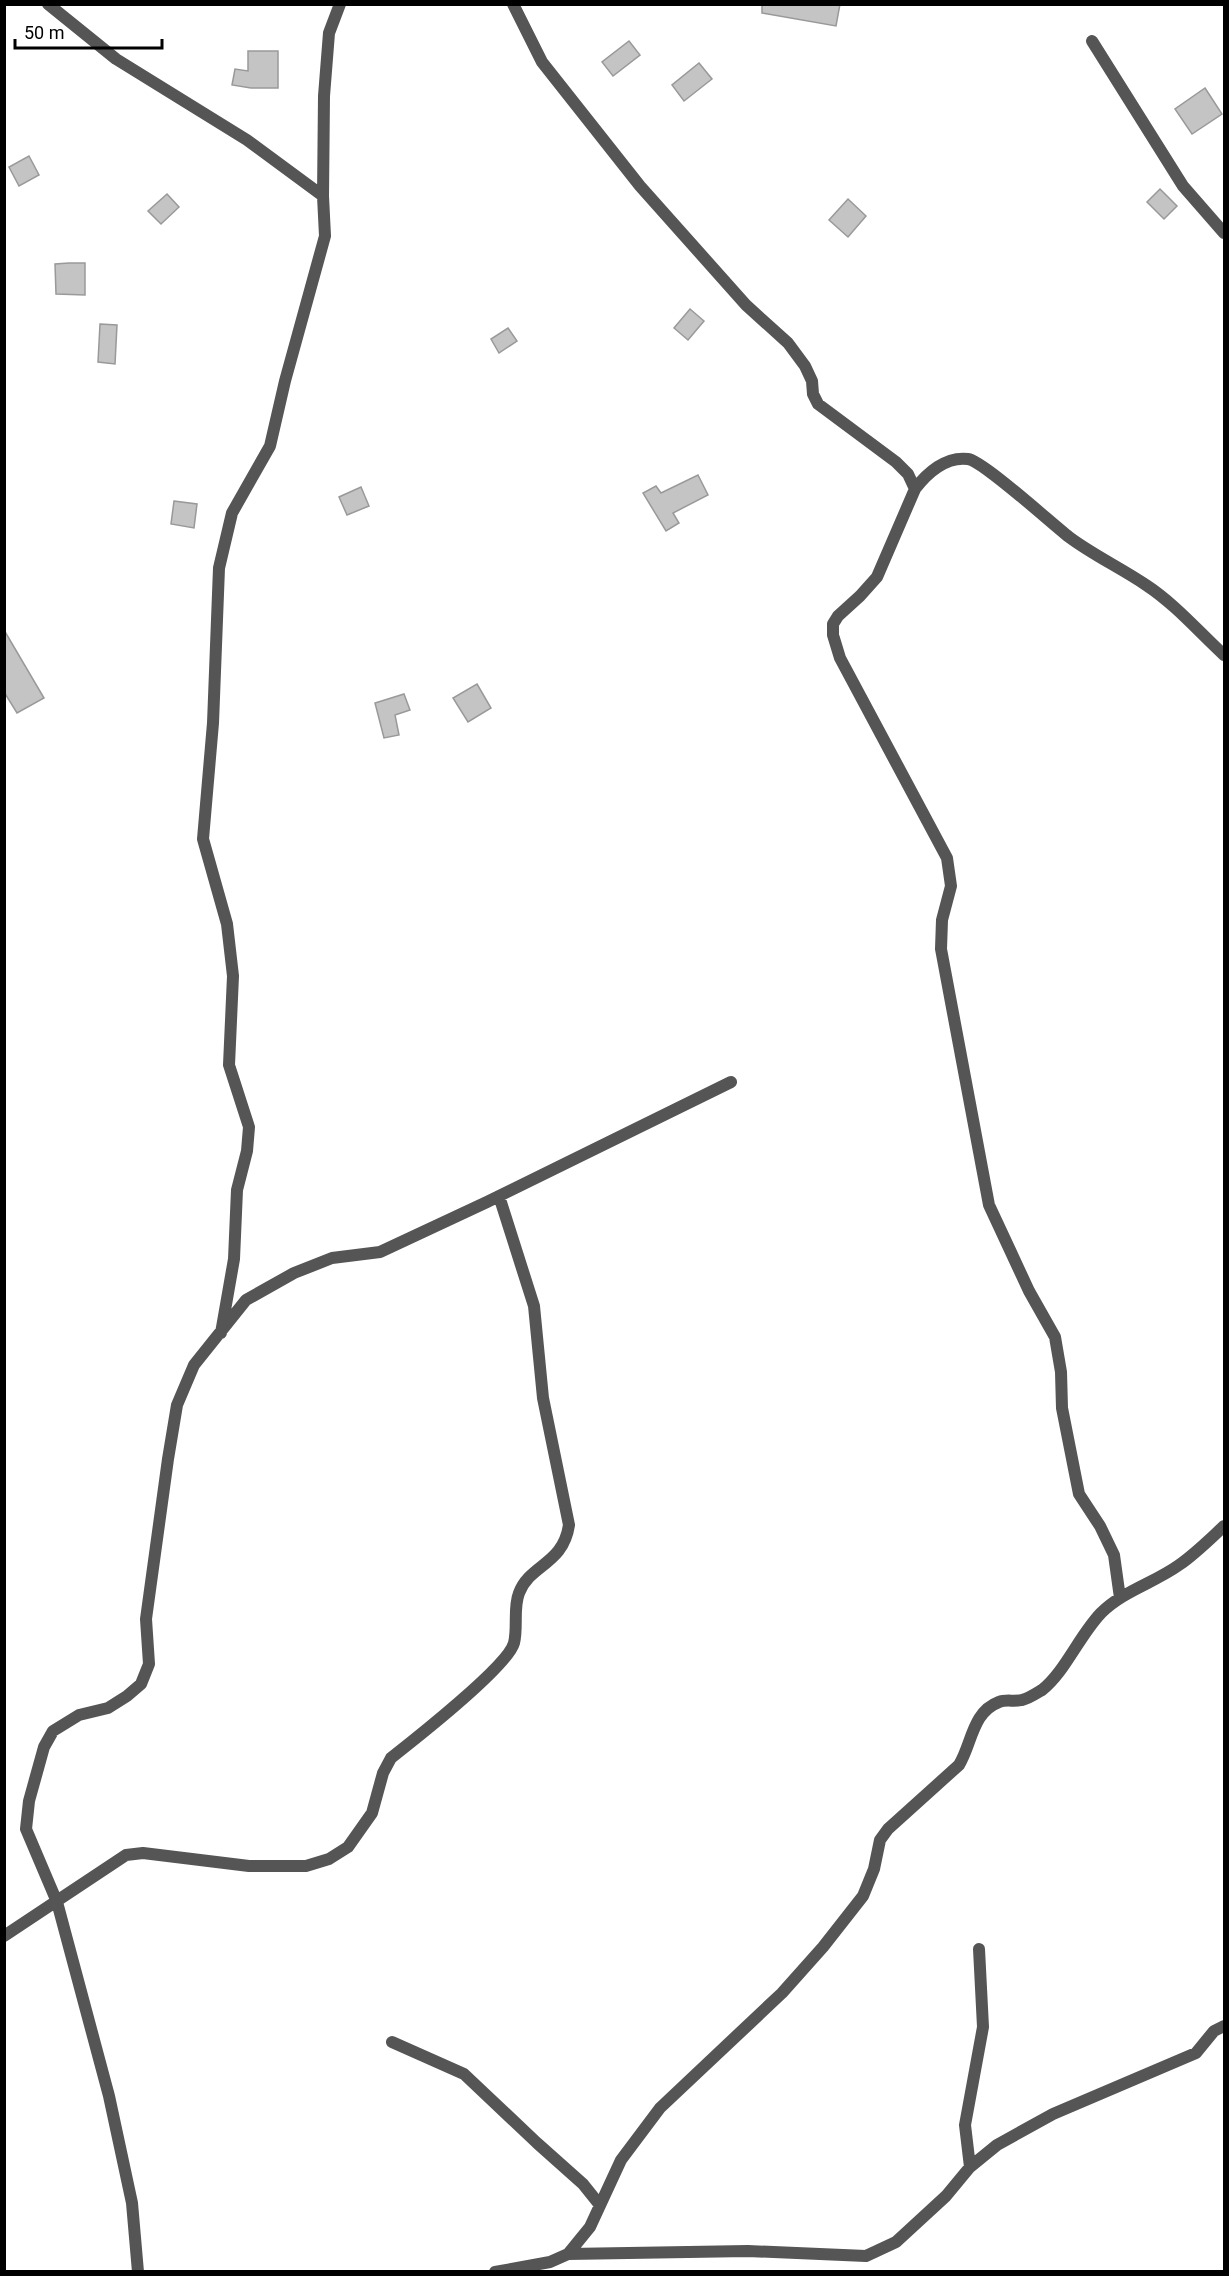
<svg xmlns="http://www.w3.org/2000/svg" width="1229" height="2276" font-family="Roboto,sans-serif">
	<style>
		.building { fill: #c4c4c4; stroke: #999; stroke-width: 1.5 }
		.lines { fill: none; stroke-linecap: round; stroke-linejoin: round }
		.minor { stroke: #555; stroke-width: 12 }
	</style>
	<rect width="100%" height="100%" fill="#fff"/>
	<path class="building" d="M762,4H840L836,26L762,13Z
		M629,41L640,55L613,76L602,62Z
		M248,51H278V88H251L232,85L235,69L248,71Z
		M699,63L712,79L684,101L672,85Z
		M1205,88L1222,114L1192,134L1175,109Z
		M29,156L39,175L19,186L9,167Z
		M1160,189L1177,206L1164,219L1147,202Z
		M167,194L179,207L161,224L148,211Z
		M848,199L866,216L848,237L829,220Z
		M69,263H85V295L56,294L55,264Z
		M690,309L704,321L688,340L674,328Z
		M100,324L117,325L115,364L98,362Z
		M508,328L517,341L499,353L491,339Z
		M698,475L708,495L673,513L679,523L666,531L643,493L656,486L661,493Z
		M361,487L369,506L347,515L339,497Z
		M174,501L197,504L194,528L171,524Z
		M4,630L44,698L17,713L4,692Z
		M477,684L491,708L468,722L453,698Z
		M404,694L410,710L395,715L399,735L384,738L375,703Z"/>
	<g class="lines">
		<path class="minor" d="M48,4L116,59L247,140L323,196
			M513,4L542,62L640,186L746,305L788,343L805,366L812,381L813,394L818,404L896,462L908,474L915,489L877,577L860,596L838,616L833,624V635L840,658L947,858L951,886L942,920L941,949L989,1205L1029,1291L1055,1337L1061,1372L1062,1408L1079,1494L1100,1526L1114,1555L1120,1598
			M1092,41L1183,186L1224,233
			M915,489C927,473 946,456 968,459C983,461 1051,523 1069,537C1093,555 1121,568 1146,585C1175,604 1199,632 1224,655
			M221,1333L234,1259L237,1190L247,1151L249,1127L229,1065L233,976L227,924L203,839L213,723L219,568L232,513L270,446L285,381L325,236L323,196L324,96L329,33L340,4
			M4,1936L126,1855L143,1853L249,1866H306L329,1859L348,1847L372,1813L383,1773L391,1758C414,1740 508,1666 514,1643C518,1627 513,1608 519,1593C530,1564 563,1565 569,1525L543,1398L534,1306L499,1196
			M392,2042L464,2074L537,2143L583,2184L599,2204
			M970,2167L965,2125L983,2027L979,1949
			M568,2254L748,2251L866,2256L896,2242L946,2196L970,2167L997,2145L1053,2114L1196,2053L1214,2031L1224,2026
			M138,2272L132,2203L109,2096L57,1902L26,1829L29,1801L44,1747L53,1731L79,1715L108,1708L127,1696L141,1684L149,1664L146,1619L168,1459L177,1405L194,1365L246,1300L294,1273L332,1258L380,1252L487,1202L731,1082
			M495,2272L550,2262L568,2254L590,2227L621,2160L660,2108L782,1993L823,1947L863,1896L874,1869L880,1840L888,1829L959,1765C972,1744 972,1712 999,1702C1006,1699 1014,1702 1022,1700C1028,1699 1037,1693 1042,1690C1065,1672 1079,1636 1101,1613C1123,1591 1154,1583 1179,1565C1195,1554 1210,1539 1224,1526"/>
	</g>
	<rect width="1229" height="2276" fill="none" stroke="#000000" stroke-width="12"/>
	<path d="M15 39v9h147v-9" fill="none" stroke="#000000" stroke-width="3"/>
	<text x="24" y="39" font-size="18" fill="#000000" stroke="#ffffff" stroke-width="4.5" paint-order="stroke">50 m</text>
</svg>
